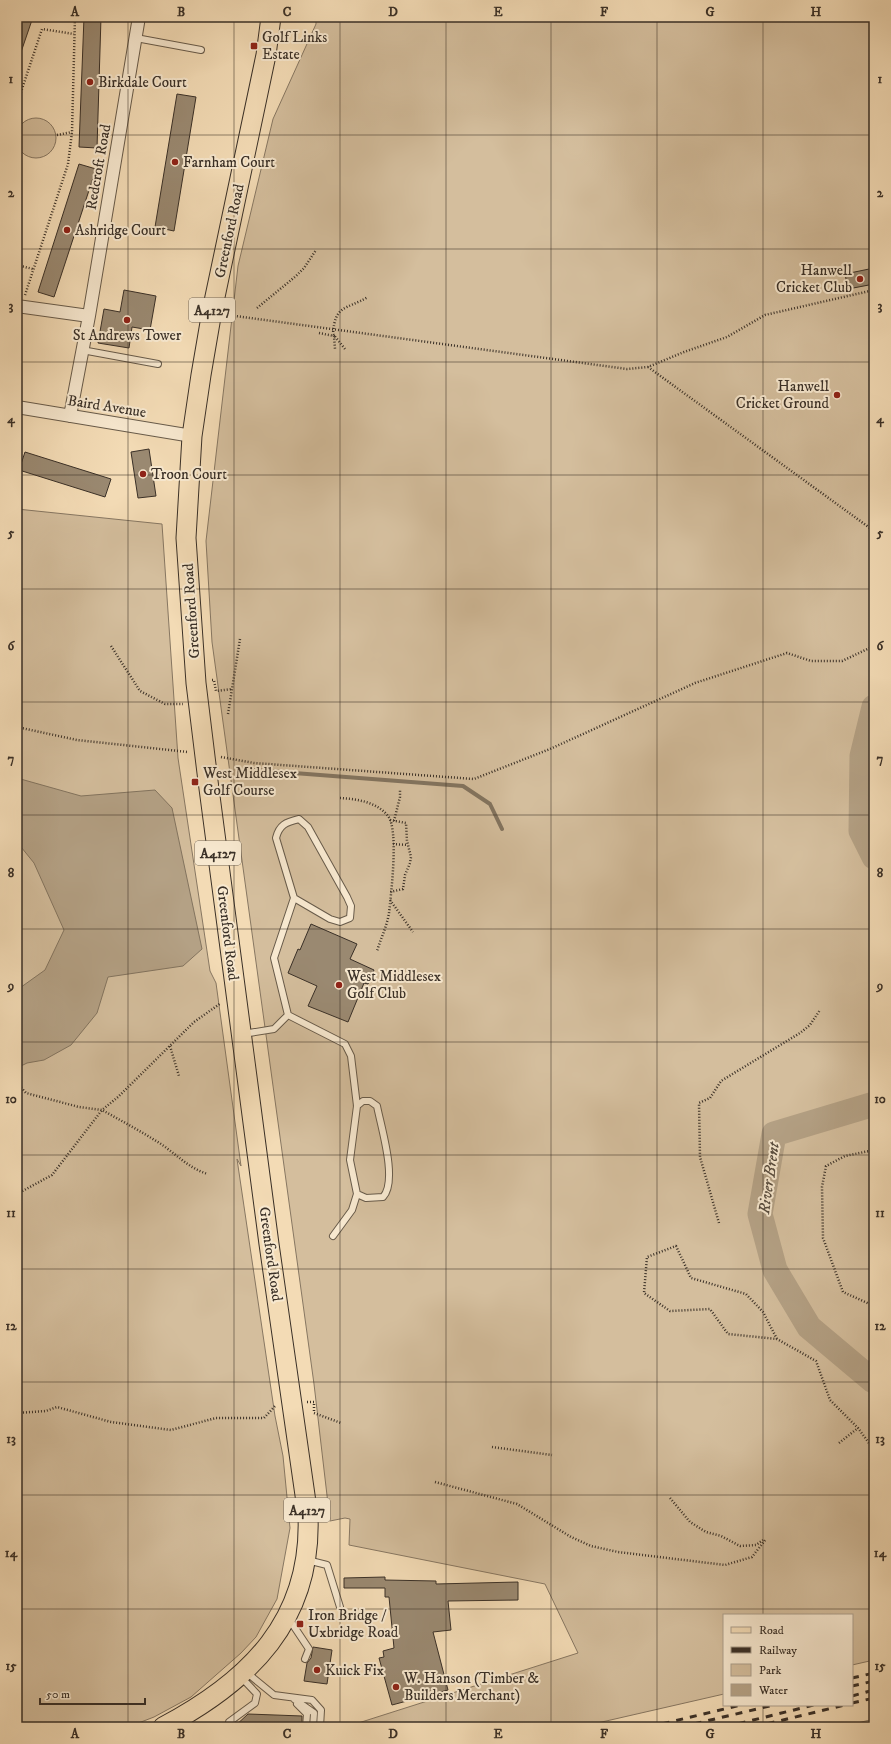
<svg xmlns="http://www.w3.org/2000/svg" width="891" height="1744" font-family="'IM FELL DW Pica',serif">
	<style>
		.green { fill: #d4be9d; stroke: #877762 }
		.water { fill: #b4a185; stroke: #83745f }
		.lines { fill: none; stroke-linecap: round; stroke-linejoin: round }
		.stream { stroke: #83745f; stroke-width: 4 }
		.river { stroke: #b4a185; stroke-width: 25 }
		.building { fill: #9a8971; stroke: #3a3027 }
		.lane-casing { stroke: #685b4a; stroke-width: 8 }
		.street-casing { stroke: #685b4a; stroke-width: 14 }
		.primary-casing { stroke: #3a3027; stroke-width: 21 }
		.path { stroke: #3a3027; stroke-width: 2.5; stroke-dasharray: 1 2; stroke-linecap: butt }
		.lane { stroke: #f7e8cf; stroke-width: 6 }
		.street { stroke: #f7e8cf; stroke-width: 12 }
		.primary { stroke: #f3dbb5; stroke-width: 19 }
		.rail { stroke: #3a3027; stroke-width: 3; stroke-dasharray: 7 7; stroke-linecap: butt }
		.grid { fill: none; stroke: #3a3027; stroke-width: 1; stroke-opacity: 0.55 }
		.poi-dot { fill: #8f2418; stroke: #f7e8cf; stroke-width: 1.5 }
		.labels { text-anchor: middle; stroke-width: 4; stroke-linejoin: round; paint-order: stroke }
		.shield { fill: #f7e8cf; stroke: #736759; stroke-width: 1 }
		.shield-label { font-size: 14px; font-weight: bold; fill: #3a3027 }
		.poi-label { font-size: 15px; fill: #3a3027; stroke: #f7e8cf; text-anchor: start }
		.street-label { font-size: 15px; fill: #3a3027; stroke: #f7e8cf }
		.water-label { font-size: 16px; font-style: italic; fill: #584c3e; stroke: #f7e8cf }
		.neatline { fill: none; stroke: #3a3027; stroke-width: 1.5 }
		.grid-label { font-size: 13px; text-anchor: middle; font-weight: bold; fill: #3a3027 }
	</style>
	<rect width="100%" height="100%" fill="#f3dbb5"/>
	<filter id="stains"><feTurbulence type="fractalNoise" baseFrequency=".005" numOctaves="4"/><feColorMatrix values="0 0 0 0 .2 0 0 0 0 .09 0 0 0 0 .02 0 0 0 .5 -.17"/></filter>
	<radialGradient id="worn" r=".72"><stop offset=".6" stop-color="#630" stop-opacity="0"/><stop offset="1" stop-color="#630" stop-opacity=".3"/></radialGradient>
	<path class="green" d="M316,17H874V1660L852,1665V1615H724V1694L580,1727H351L352,1725L578,1653L545,1584L349,1545L350,1519L345,1518L330,1521L314,1384L212,642L206,541L238,266L273,119L316,24Z
		M16 138a20 20 0 1 1 40 0a20 20 0 1 1-40 0Z
		M17,509L162,524L178,758L210,971L216,983L241,1166L237,1159L275,1416L283,1456L290,1528L277,1599L256,1637L241,1653L191,1697L154,1717L128,1727H17Z
		M874,1719V1727H841Z"/>
	<path class="water" d="M17,778L81,796L155,790L172,808L202,949L183,966L108,977L97,1013L71,1045L44,1060L27,1063L17,1068V990L45,970L64,930L34,863L17,842Z"/>
	<g class="lines">
		<path class="stream" d="M255,770L463,786L490,804L502,829"/>
		<path class="river" d="M874,707L862,756L861,831L874,857
			M874,1104L774,1134L760,1214L775,1270L809,1327L872,1380L874,1381"/>
	</g>
	<path class="building" d="M17,17H33L19,58H17Z
		M84,17H101L97,148L79,147Z
		M177,94L196,97L174,231L155,227Z
		M79,164L96,169L54,297L38,292Z
		M874,268V284L848,289L845,274Z
		M124,290L156,296L150,330L132,327L129,348L98,343L104,309L120,312Z
		M149,449L156,496L138,498L131,452Z
		M25,452L111,479L105,497L19,470Z
		M311,924L357,944L350,959L374,970L368,984L364,983L348,1022L308,1006L317,986L288,973L298,949L300,950Z
		M385,1577V1580L436,1581V1584L518,1582V1600L448,1601L451,1630L433,1632L448,1690L392,1705L379,1658L384,1657L383,1651L394,1648L389,1597H385V1588H344V1578Z
		M313,1647L332,1650L327,1684L304,1681L307,1663L311,1658Z
		M248,1714L302,1716V1727H234Z"/>
	<g class="lines">
		<defs>
			<path id="lane" d="M136,38L201,50
				M82,350L158,364
				M288,1015L345,1044L351,1056L357,1106L350,1160L357,1194L352,1210L333,1236
				M243,1034L274,1029L288,1015L274,958L294,898L276,838C279,825 286,822 299,819L308,827L347,897L351,906L350,918L340,922L330,919L294,898
				M357,1194L366,1198L383,1197C398,1181 381,1127 377,1106L370,1101H363L357,1106
				M307,1560L327,1565L340,1607
				M289,1619L309,1649L305,1659
				M246,1672L274,1695L312,1700L321,1710L320,1727
				M294,1699L314,1713L313,1727
				M297,1704L307,1714L306,1727
				M228,1727L229,1722L255,1703L257,1694L241,1677"/>
			<path id="street" d="M17,306L89,316
				M17,407L192,436
				M70,416L89,316L139,17"/>
			<path id="primary" d="M163,1727C250,1681 312,1620 308,1516L269,1244L208,781L196,683L186,538L192,436L201,375L212,311L266,55L271,17"/>
		</defs>
		<use href="#lane" class="lane-casing"/>
		<use href="#street" class="street-casing"/>
		<use href="#primary" class="primary-casing"/>
		<path class="path" d="M17,104L42,29L74,34
			M57,135L72,132
			M17,147H18
			M17,265L33,269
			M25,295L68,164L72,132L75,17
			M257,308L296,276L304,268L316,250
			M228,315L627,369L648,367L684,352L727,337L765,315L874,290
			M319,333L334,336L335,349
			M345,349L333,334C335,305 345,310 368,297
			M648,367L874,531
			M111,646L140,691L165,704H183
			M212,680H214L216,691L232,689
			M228,714L240,639
			M17,727L77,740L188,752
			M221,757L254,763L474,779L550,749L695,683L787,653L811,661H842L874,646
			M340,798C357,799 377,802 388,816C399,830 391,894 389,913C387,926 381,938 377,951
			M390,820L406,823L407,841L411,857L410,863L405,875L403,889L390,892
			M394,821L400,797V790
			M393,844L408,845
			M390,900L413,932
			M170,1046L179,1076
			M17,1083L26,1093L79,1107L102,1110L118,1097L194,1022L221,1003
			M874,1150L845,1156L826,1166L822,1187L823,1238L843,1292L874,1306
			M17,1194L52,1175L102,1110C122,1121 142,1132 161,1144C177,1155 190,1169 208,1174
			M719,1223L700,1157L699,1103L710,1098L721,1081L800,1033L810,1025L820,1010
			M777,1339L763,1312L746,1294L691,1278L676,1246L647,1257L644,1293L670,1311L710,1309L728,1334L777,1339L816,1361L830,1400L858,1428L874,1450
			M307,1402H314V1413L341,1423
			M17,1413L46,1411L57,1407L111,1422L171,1430L216,1418H264L276,1405
			M839,1443L858,1428
			M492,1447L552,1455
			M435,1482L517,1504L571,1537L591,1546L618,1552L725,1565L752,1557L766,1539
			M670,1498L690,1522L706,1532L721,1536L740,1546L756,1545L763,1540"/>
		<use href="#lane" class="lane"/>
		<use href="#street" class="street"/>
		<use href="#primary" class="primary"/>
		<path class="rail" d="M852,1678L874,1673
			M852,1686L874,1681
			M852,1696L874,1690
			M852,1703L874,1698
			M649,1727L741,1705
			M681,1727L774,1705
			M725,1727L814,1705
			M754,1727L845,1705"/>
	</g>
	<path class="grid" d="M128,17V1727M234,17V1727M340,17V1727M446,17V1727M551,17V1727M657,17V1727M763,17V1615M17,135H874M17,249H874M17,362H874M17,475H874M17,589H874M17,702H874M17,815H874M17,929H874M17,1042H874M17,1155H874M17,1269H874M17,1382H874M17,1495H874M17,1609H874M763,1705V1727"/>
	<g class="poi-dot">
		<rect x="250" y="42" width="8" height="8" rx="2"/>
		<circle cx="90" cy="82" r="4"/>
		<circle cx="175" cy="162" r="4"/>
		<circle cx="67" cy="230" r="4"/>
		<circle cx="860" cy="279" r="4"/>
		<circle cx="127" cy="320" r="4"/>
		<circle cx="837" cy="395" r="4"/>
		<circle cx="143" cy="474" r="4"/>
		<rect x="191" y="778" width="8" height="8" rx="2"/>
		<circle cx="339" cy="985" r="4"/>
		<rect x="296" y="1620" width="8" height="8" rx="2"/>
		<circle cx="317" cy="1670" r="4"/>
		<circle cx="396" cy="1687" r="4"/>
	</g>
	<g class="labels">
		<g class="shield">
			<rect x="189" y="298" width="46" height="24" rx="3"/>
			<rect x="195" y="841" width="46" height="24" rx="3"/>
			<rect x="284" y="1498" width="46" height="24" rx="3"/>
		</g>
		<g class="shield-label">
			<text x="212" y="315">A4127</text>
			<text x="218" y="858">A4127</text>
			<text x="307" y="1515">A4127</text>
		</g>
		<g class="poi-label">
			<text x="262" y="42">Golf Links<tspan x="262" dy="17">Estate</tspan></text>
			<text x="98" y="87">Birkdale Court</text>
			<text x="183" y="167">Farnham Court</text>
			<text x="75" y="235">Ashridge Court</text>
			<text x="852" y="275" text-anchor="end">Hanwell<tspan x="852" dy="17">Cricket Club</tspan></text>
			<text x="127" y="340" text-anchor="middle">St Andrews Tower</text>
			<text x="829" y="391" text-anchor="end">Hanwell<tspan x="829" dy="17">Cricket Ground</tspan></text>
			<text x="151" y="479">Troon Court</text>
			<text x="203" y="778">West Middlesex<tspan x="203" dy="17">Golf Course</tspan></text>
			<text x="347" y="981">West Middlesex<tspan x="347" dy="17">Golf Club</tspan></text>
			<text x="308" y="1620">Iron Bridge /<tspan x="308" dy="17">Uxbridge Road</tspan></text>
			<text x="325" y="1675">Kuick Fix</text>
			<text x="404" y="1683">W. Hanson (Timber &amp;<tspan x="404" dy="17">Builders Merchant)</tspan></text>
		</g>
		<g class="street-label">
			<text transform="translate(98 167) rotate(-80)" y="5">Redcroft Road</text>
			<text transform="translate(229 231) rotate(-78)" y="5">Greenford Road</text>
			<text transform="translate(107 406) rotate(9)" y="5">Baird Avenue</text>
			<text transform="translate(191 611) rotate(-94)" y="5">Greenford Road</text>
			<text transform="translate(228 933) rotate(83)" y="5">Greenford Road</text>
			<text transform="translate(271 1254) rotate(82)" y="5">Greenford Road</text>
		</g>
		<g class="water-label">
			<text transform="translate(768 1178) rotate(-82)" y="6">River Brent</text>
		</g>
	</g>
	<rect width="891" height="1744" fill="none" stroke="#f3dbb5" stroke-width="44"/>
	<rect x="723" y="1614" width="130" height="92" fill="#f7e8cf" stroke="#ab9e8c"/>
	<rect x="731" y="1627" width="20" height="6" fill="#f3dbb5" stroke="#ab9e8c"/>
	<text x="759" y="1634" font-size="12" fill="#3a3027">Road</text>
	<rect x="731" y="1647" width="20" height="6" fill="#3a3027" stroke="#ab9e8c"/>
	<text x="759" y="1654" font-size="12" fill="#3a3027">Railway</text>
	<rect x="731" y="1664" width="20" height="12" fill="#d4be9d" stroke="#ab9e8c"/>
	<text x="759" y="1674" font-size="12" fill="#3a3027">Park</text>
	<rect x="731" y="1684" width="20" height="12" fill="#b4a185" stroke="#ab9e8c"/>
	<text x="759" y="1694" font-size="12" fill="#3a3027">Water</text>
	<path d="M40 1698v6h105v-6" fill="none" stroke="#3a3027" stroke-width="2"/>
	<text x="46" y="1698" font-size="12" fill="#3a3027" stroke="#f7e8cf" stroke-width="3" paint-order="stroke">50 m</text>
	<rect x="22" y="22" width="847" height="1700" class="neatline"/>
	<g class="grid-label">
		<text x="75" y="16">A</text>
		<text x="181" y="16">B</text>
		<text x="287" y="16">C</text>
		<text x="393" y="16">D</text>
		<text x="498" y="16">E</text>
		<text x="604" y="16">F</text>
		<text x="710" y="16">G</text>
		<text x="816" y="16">H</text>
		<text x="11" y="83">1</text>
		<text x="880" y="83">1</text>
		<text x="11" y="197">2</text>
		<text x="880" y="197">2</text>
		<text x="11" y="310">3</text>
		<text x="880" y="310">3</text>
		<text x="11" y="423">4</text>
		<text x="880" y="423">4</text>
		<text x="11" y="537">5</text>
		<text x="880" y="537">5</text>
		<text x="11" y="650">6</text>
		<text x="880" y="650">6</text>
		<text x="11" y="763">7</text>
		<text x="880" y="763">7</text>
		<text x="11" y="877">8</text>
		<text x="880" y="877">8</text>
		<text x="11" y="990">9</text>
		<text x="880" y="990">9</text>
		<text x="11" y="1103">10</text>
		<text x="880" y="1103">10</text>
		<text x="11" y="1217">11</text>
		<text x="880" y="1217">11</text>
		<text x="11" y="1330">12</text>
		<text x="880" y="1330">12</text>
		<text x="11" y="1443">13</text>
		<text x="880" y="1443">13</text>
		<text x="11" y="1557">14</text>
		<text x="880" y="1557">14</text>
		<text x="11" y="1670">15</text>
		<text x="880" y="1670">15</text>
		<text x="75" y="1738">A</text>
		<text x="181" y="1738">B</text>
		<text x="287" y="1738">C</text>
		<text x="393" y="1738">D</text>
		<text x="498" y="1738">E</text>
		<text x="604" y="1738">F</text>
		<text x="710" y="1738">G</text>
		<text x="816" y="1738">H</text>
	</g>
	<rect width="100%" height="100%" filter="url(#stains)"/>
	<rect width="100%" height="100%" fill="url(#worn)"/>
</svg>
